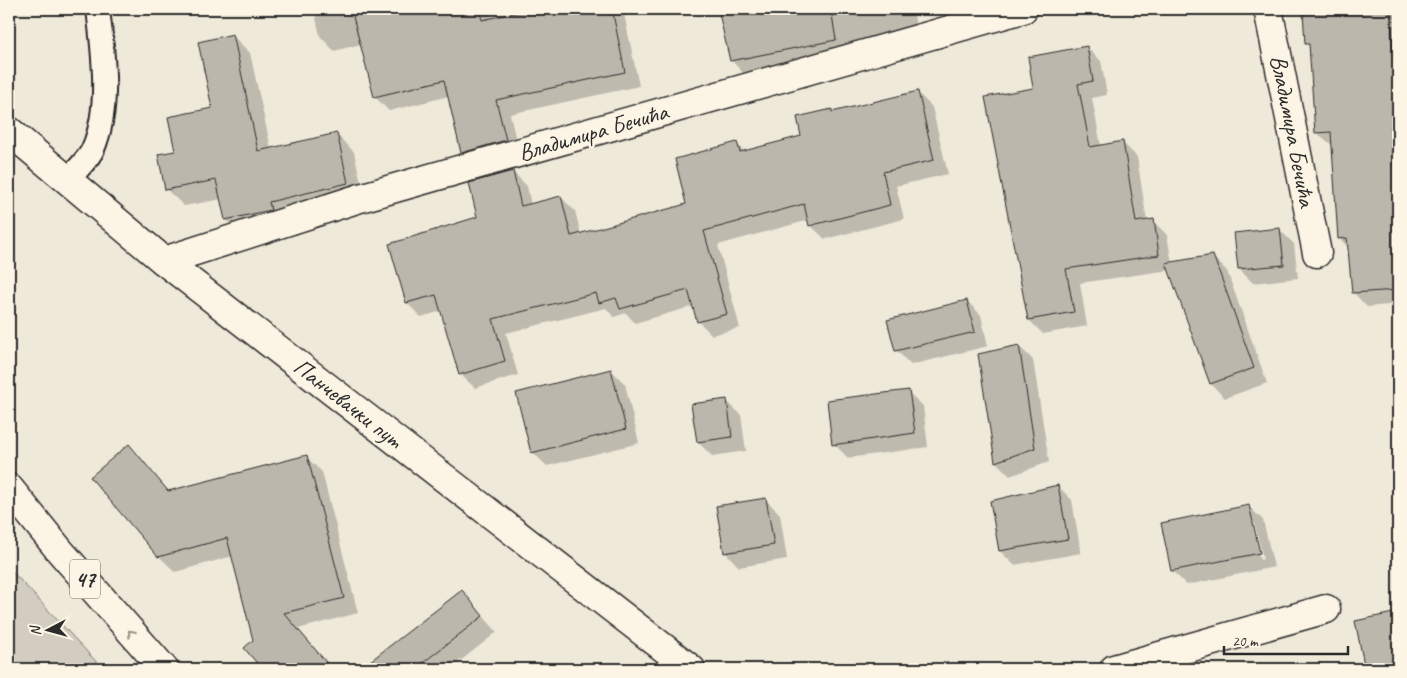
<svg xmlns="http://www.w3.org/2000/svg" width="1407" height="678" font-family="Caveat,sans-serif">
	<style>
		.green { fill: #d2cdc0; stroke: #7e7c76 }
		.shadow { fill: #0003; fill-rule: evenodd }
		.building { fill: #bcb7ac; stroke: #2b2b2b }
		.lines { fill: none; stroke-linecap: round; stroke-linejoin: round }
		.lane-casing { stroke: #2b2b2b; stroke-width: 26 }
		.street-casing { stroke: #2b2b2b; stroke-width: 31 }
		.primary-casing { stroke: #2b2b2b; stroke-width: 31 }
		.lane { stroke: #fcf5e5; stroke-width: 22 }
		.street { stroke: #fcf5e5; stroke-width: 28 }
		.primary { stroke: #fcf5e5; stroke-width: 28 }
		.oneway { stroke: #949088 }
		.labels { text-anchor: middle; stroke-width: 5; stroke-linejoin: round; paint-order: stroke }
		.shield { fill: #fcf5e5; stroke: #6a6863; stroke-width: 1 }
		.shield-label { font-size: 22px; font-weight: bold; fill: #2b2b2b }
		.street-label { font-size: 24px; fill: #2b2b2b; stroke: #fcf5e5 }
	</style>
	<rect width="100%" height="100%" fill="#efe9da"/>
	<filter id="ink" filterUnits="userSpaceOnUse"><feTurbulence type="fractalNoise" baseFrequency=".02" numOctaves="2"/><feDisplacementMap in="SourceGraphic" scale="10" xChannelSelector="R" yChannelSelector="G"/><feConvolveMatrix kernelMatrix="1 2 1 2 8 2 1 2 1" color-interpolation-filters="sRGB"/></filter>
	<g filter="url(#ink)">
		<path class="green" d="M9,568L103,669H9Z"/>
		<path class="shadow" d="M314,9H489L492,19L537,9H623L639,86L510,114L519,154L477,166L462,152L449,96L389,111L375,97L361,44L334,51L320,36Z
			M769,9H913L917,34L745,75L731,60L722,18Z
			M1333,9H1398V304L1367,307L1353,292L1349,248L1339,238L1333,146L1316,132L1310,47L1306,43Z
			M233,36L250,53L271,149L336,134L354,152L365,200L244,237L226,220L222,199L184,206L166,189L177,152L213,109Z
			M1086,47L1101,61L1107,95L1092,98L1101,146L1123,143L1137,157L1147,222L1153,221L1167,235L1172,263L1213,257L1227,271L1267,383L1225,398L1211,384L1170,270L1080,283L1087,326L1043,334L1029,320L1035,89Z
			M918,93L932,107L948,174L896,186L904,219L825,239L810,225L809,220L718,245L740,328L712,335L698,321L694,306L635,323L626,313L614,317L606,308L506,333L518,375L475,388L460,374L442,311L421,317L407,303L390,244L478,218L513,172L527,186L531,205L561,197L575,211L581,234L688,205L737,144L745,152L803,137L831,110L834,113Z
			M1280,230L1294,244L1298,278L1253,283L1239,269Z
			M967,301L981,315L988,346L911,365L897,351L889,320Z
			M1019,346L1033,360L1049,462L1010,476L996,462L980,355Z
			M611,370L625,384L639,443L547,466L532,452Z
			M908,392L923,406L928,447L848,458L834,444Z
			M726,400L741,415L746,451L712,456L698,442Z
			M128,446L170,492L306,457L322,472L358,613L298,629L332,669H263L245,649L255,640L233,556L175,572L159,556Z
			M1058,486L1072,500L1081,553L1014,565L1000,551Z
			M766,500L780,514L787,559L739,567L725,552Z
			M1248,506L1263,520L1274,567L1187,585L1172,571ZM1251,521H1254L1263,559L1260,560Z
			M462,592L497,632L450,669H360Z
			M1398,613V669H1366L1356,622Z"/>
		<path class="building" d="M351,9H479L482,20L531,9H612L625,72L496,100L506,140L461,153L444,80L374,97Z
			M718,9H831L836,40L730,61Z
			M1351,9H1390L1394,64H1398V127H1391L1398,237V290L1352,293L1347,238L1338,239L1331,132L1315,133L1309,44H1305L1303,12Z
			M233,34L258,151L337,133L348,183L269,202L271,210L225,220L216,180L165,190L158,154L175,151L168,117L212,108L198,42Z
			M1087,46L1093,81L1078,84L1090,147L1123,141L1136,222L1154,219L1159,255L1066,269L1074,312L1028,320L985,97L1033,88L1028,57Z
			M918,91L934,160L883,172L890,205L809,226L804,204L704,231L727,314L697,322L688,290L620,309L616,298L599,303L596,293L493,319L505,361L459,375L436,295L406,303L389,244L477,217L469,183L513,171L521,206L561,196L571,236L686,204L675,159L737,142L740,152L801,136L797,117L832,109V112Z
			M1280,228L1284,265L1238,269L1234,233Z
			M1213,255L1254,368L1210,384L1166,263Z
			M967,300L975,332L895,351L887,320Z
			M1019,345L1035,448L995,462L978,354Z
			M611,369L626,429L531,453L516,393Z
			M909,390L915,433L832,445L827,400Z
			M727,399L732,437L697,442L691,404Z
			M129,444L168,491L307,455L344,598L284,613L332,669H262L244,648L253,640L227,538L158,557L90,477Z
			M1058,485L1068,539L999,551L990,501Z
			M766,498L774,545L724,553L716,506Z
			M1249,505L1260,553L1171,571L1161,523Z
			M462,590L483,616L415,669H360Z
			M1398,612V669H1365L1355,621Z"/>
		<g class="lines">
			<defs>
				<path id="lane" d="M69,179C76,170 88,160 93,149C111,107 103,53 98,9"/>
				<path id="street" d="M1268,9L1317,253
					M9,131L164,261L691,669
					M164,261L360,198L1023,9
					M1114,669L1326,609"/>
				<path id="primary" d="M9,488L60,551L164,669"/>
			</defs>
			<use href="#lane" class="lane-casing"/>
			<use href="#street" class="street-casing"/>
			<use href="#primary" class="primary-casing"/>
			<use href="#lane" class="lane"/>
			<use href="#street" class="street"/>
			<use href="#primary" class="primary"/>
		</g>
		<defs><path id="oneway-chevron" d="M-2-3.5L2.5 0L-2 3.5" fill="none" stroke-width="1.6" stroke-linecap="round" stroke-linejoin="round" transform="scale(1.25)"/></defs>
		<use class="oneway" href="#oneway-chevron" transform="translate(131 633) rotate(-131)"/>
	</g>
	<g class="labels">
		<rect class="shield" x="70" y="559.5" width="30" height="39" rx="4"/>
		<g class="shield-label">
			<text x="85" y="587">47</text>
		</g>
		<g class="street-label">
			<text transform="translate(1293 131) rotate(79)" y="8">Владимира Бечића</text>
			<text transform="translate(593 132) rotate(-16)" y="8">Владимира Бечића</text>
			<text transform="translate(348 403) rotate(38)" y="8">Панчевачки пут</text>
		</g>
	</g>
	<rect width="1407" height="678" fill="none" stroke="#fcf5e5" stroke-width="30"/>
	<rect x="15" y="15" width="1377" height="648" fill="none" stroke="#2b2b2b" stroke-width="2" filter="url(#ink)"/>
	<g transform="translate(48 630) rotate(264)" stroke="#fcf5e5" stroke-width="4" paint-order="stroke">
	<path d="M0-4L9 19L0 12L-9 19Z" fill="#2b2b2b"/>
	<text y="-8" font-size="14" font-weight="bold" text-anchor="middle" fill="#2b2b2b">N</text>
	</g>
	<path d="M1224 646v8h124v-8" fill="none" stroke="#2b2b2b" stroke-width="2.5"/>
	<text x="1232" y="646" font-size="15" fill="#2b2b2b" stroke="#fcf5e5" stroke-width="4" paint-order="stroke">20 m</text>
</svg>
